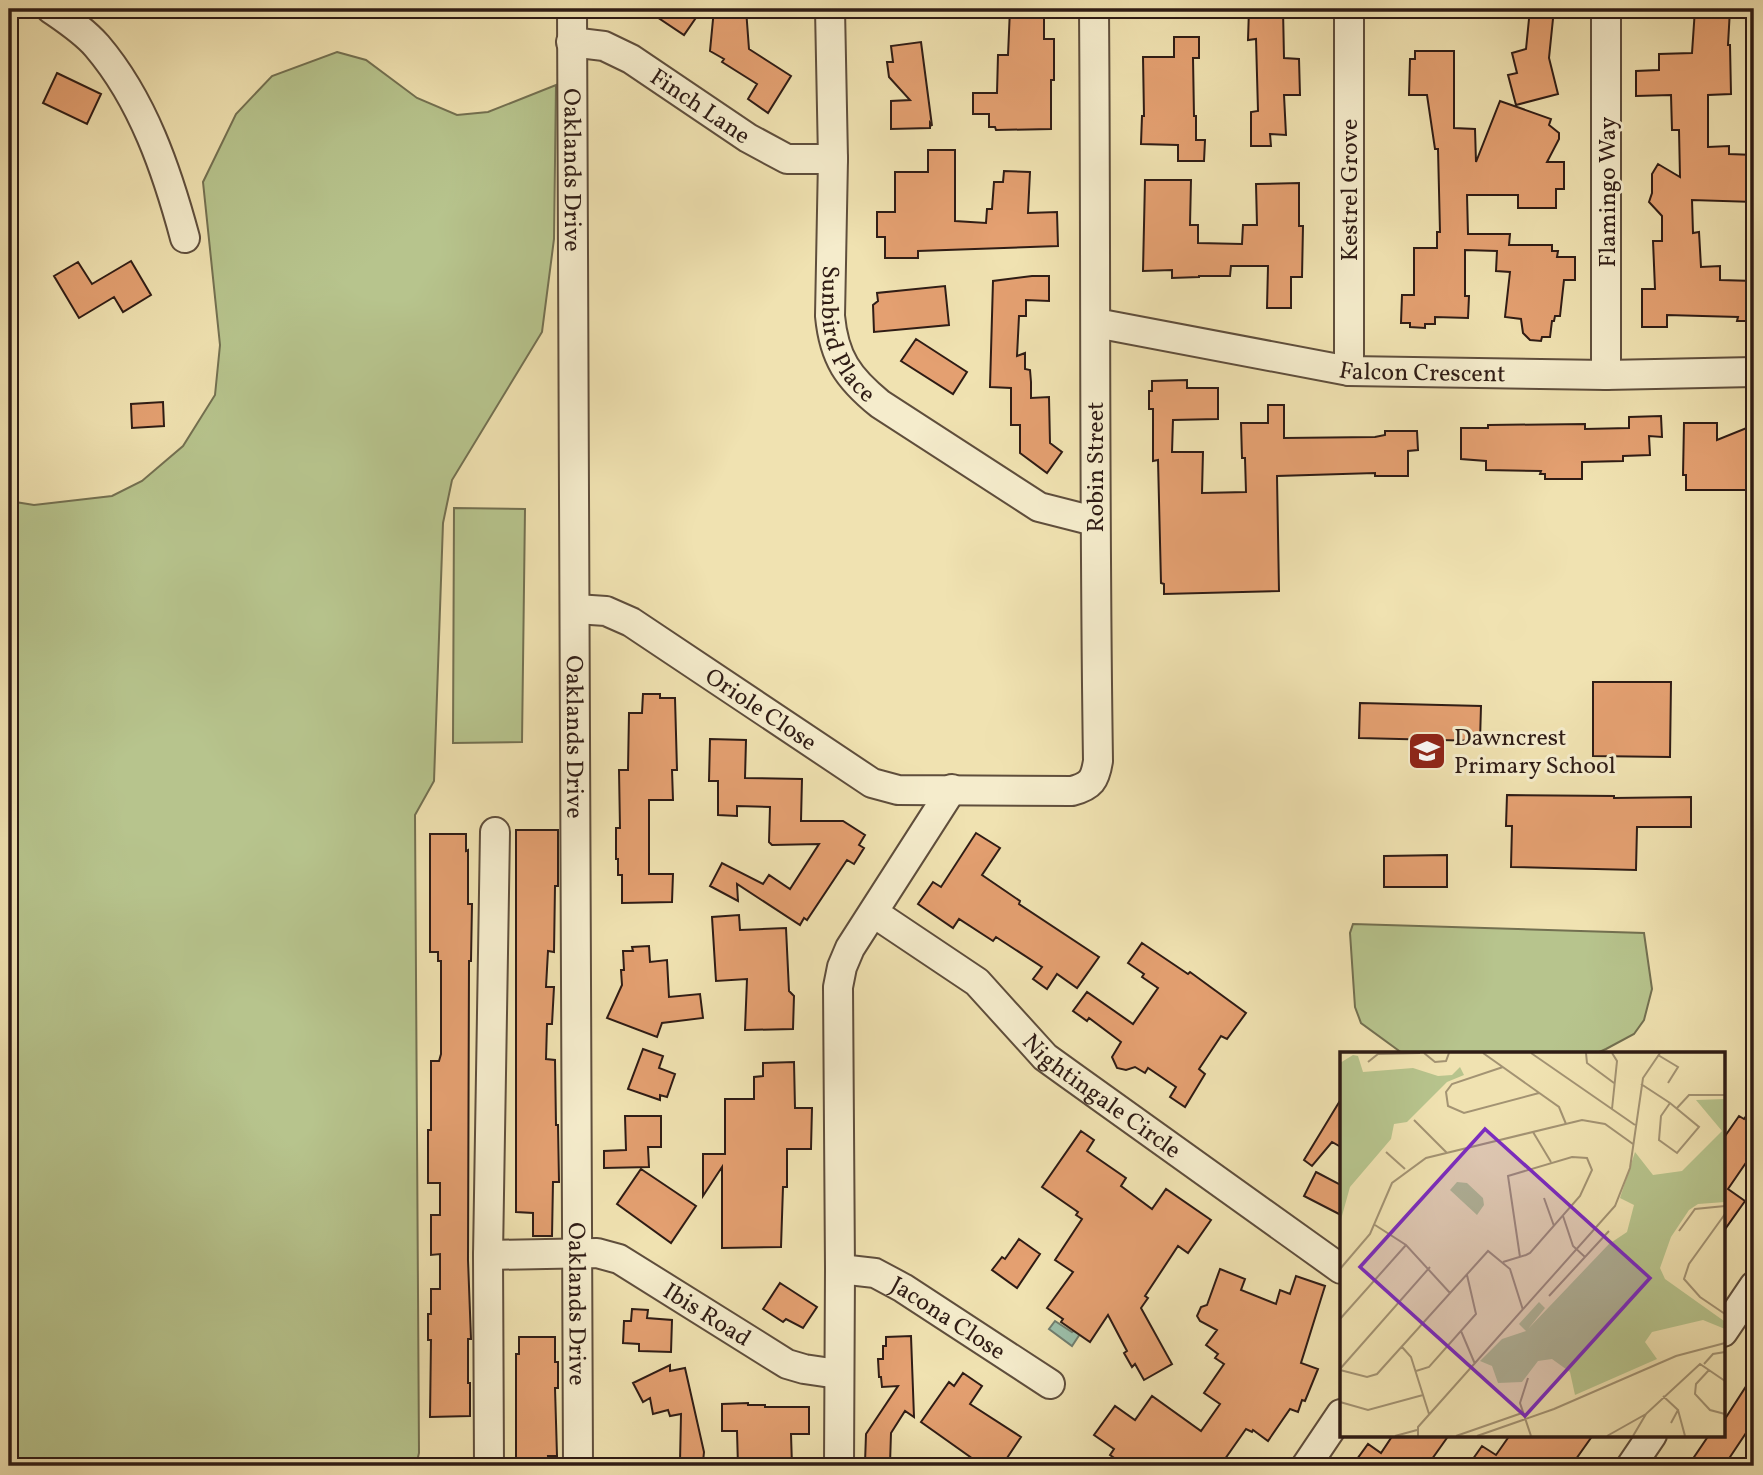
<svg xmlns="http://www.w3.org/2000/svg" width="1763" height="1475" font-family="Vollkorn,serif">
	<style>
		.green { fill: #b7c48d; stroke: #737051; stroke-width: 2 }
		.water { fill: #9bbea9; stroke: #707d6e; stroke-width: 2 }
		.building { fill: #e4a071; stroke: #2f1c15; stroke-width: 2 }
		.lines { fill: none; stroke-linecap: round; stroke-linejoin: round }
		.minor-casing { stroke: #5f4e3c; stroke-width: 32 }
		.minor { stroke: #f5eccc; stroke-width: 28 }
		.labels { text-anchor: middle; stroke-width: 6; stroke-linejoin: round; paint-order: stroke }
		.street-label { font-size: 24px; fill: #2f1c15; stroke: #f5eccc }
		.poi-label { font-size: 24px; fill: #2f1c15; stroke: #f5eccc; text-anchor: start }
		.inset-road { fill: none; stroke: #a39373; stroke-width: 2 }
		.view { fill: #7b2cbf; fill-opacity: 0.15; stroke: #7b2cbf; stroke-width: 3.5 }
		.inset-edge { fill: none; stroke: #2f1c15; stroke-width: 3.5 }
	</style>
	<rect width="100%" height="100%" fill="#f0e2b1"/>
	<filter id="stains"><feTurbulence type="fractalNoise" baseFrequency=".00286" numOctaves="4"/><feColorMatrix values="0 0 0 0 .2 0 0 0 0 .09 0 0 0 0 .02 0 0 0 .5 -.17"/></filter>
	<radialGradient id="worn" r=".72"><stop offset=".6" stop-color="#630" stop-opacity="0"/><stop offset="1" stop-color="#630" stop-opacity=".3"/></radialGradient>
	<path class="green" d="M337,52L366,60L417,98L457,115L488,112L556,85L554,239L542,332L452,480L443,523L434,781L415,815L419,1453L416,1466H9V501L34,505L112,496L142,481L183,446L215,395L220,345L203,182L236,114L272,76Z
		M454,508L525,509L522,742L453,743Z
		M1353,924L1644,933L1652,989L1644,1020L1634,1034L1606,1049L1597,1053H1402L1361,1023L1355,1007L1350,933Z"/>
	<path class="water" d="M1055,1321L1072,1332L1075,1330L1080,1334L1072,1346L1049,1329Z"/>
	<path class="building" d="M645,9H702L684,35Z
		M714,9H746L749,49L791,76L768,113L748,99L757,84L722,62L724,59L710,51Z
		M1010,9H1044V39H1054V80H1051V129L996,130L995,127H989V114H973V93H997L998,55H1008Z
		M1249,9H1283L1284,58L1299,59L1300,95H1284L1286,135L1270,134L1271,146H1251V112L1258,111L1256,39L1248,40Z
		M1530,9H1554L1549,58L1558,94L1516,105L1508,75L1517,73L1512,53L1526,49Z
		M1695,9H1730L1728,45H1730L1731,94L1708,95V147L1729,146V154L1754,155V202L1692,200L1693,233L1699,232L1701,267L1720,266V280L1754,281V321H1737L1738,317L1667,315V327H1642V289H1655L1653,241H1662V216L1649,202L1652,193V174L1658,164L1680,177L1679,130H1672L1671,95L1636,96V71L1659,70V54L1692,53Z
		M1174,37H1199V58H1193L1194,116H1196V140H1205L1204,161H1178V145L1141,144L1142,116H1144L1143,57H1174Z
		M921,42L932,126L930,123V128L891,129V101L910,100L889,77L887,62H893L891,46Z
		M1415,51H1454V128L1475,129L1476,162L1500,101L1551,119L1549,125L1559,133V139L1547,162H1564V189H1556V208H1518V195H1467L1468,234H1510L1509,245H1552V251H1558L1557,257H1575V280H1564L1560,316H1555L1554,321H1552L1550,337H1542L1541,341L1530,340L1523,333L1521,319L1505,317L1510,272L1496,271L1497,251L1465,250V296H1469L1468,318L1435,317V324H1425V328L1410,327V323H1401L1402,295H1414V248H1437V232H1440L1438,149H1435L1427,95H1409L1410,59H1415Z
		M57,73L101,94L87,124L43,103Z
		M928,150H955V221L986,223L987,209H992L994,182H1003L1004,171L1030,172L1028,213L1057,212L1058,246L918,251V258H885V237H877V212H895V172H928Z
		M1145,180H1191L1190,225H1198V243L1242,244L1243,225H1257L1256,184L1299,183V226H1303L1302,277H1291V308H1267L1268,266H1231L1230,276H1199V277L1172,278V270L1143,271Z
		M131,261L151,295L123,312L114,297L79,318L54,276L78,262L92,284Z
		M1032,276H1049V301L1026,300V316H1019L1017,356L1025,353V369L1030,370L1031,382V398L1049,397L1050,443L1062,452L1047,473L1020,453V425H1011V388L990,387L993,281Z
		M945,286L949,325L874,332L873,305L878,301L877,293Z
		M916,339L967,372L953,394L901,361Z
		M1187,380V388H1218V419L1173,420L1172,452H1203L1202,493L1246,492L1245,458H1242L1241,423H1268V405H1284V438L1375,437L1385,435V431H1417L1418,450L1408,451V476H1375V473L1277,476L1279,591L1164,594V584L1161,583L1158,460L1153,461V409H1149V391H1152V381Z
		M163,402L164,426L132,428L131,404Z
		M1661,416L1662,437L1649,436L1650,455L1623,456V461L1582,462V479H1545V474H1540L1541,471L1486,470V461L1461,459V428H1488V425L1585,424V429L1629,428V417Z
		M1684,423H1717V440L1754,425V490H1686V475H1683Z
		M1593,682H1671L1670,757L1593,756Z
		M643,694H660V698H675L677,770H672L673,800H649V874H673L672,902L622,903V875H618V859H616V828H620L619,770H628L629,713H642Z
		M1360,703L1481,706L1480,741L1359,738Z
		M710,739L746,740L745,778L802,779L801,821H843L865,835L859,845L864,848L854,864L847,860L807,920L804,918L800,925L737,884L738,901L710,886L722,863L763,884L769,875L790,889L819,844L772,845L769,842L770,807L737,806V816L718,815V781H709Z
		M1507,795L1614,796V798L1691,797V827H1637L1636,870L1511,867L1512,826H1506Z
		M516,830H558V886H555L554,952L548,951L546,987H554L552,1024H547L546,1059L555,1060L556,1125H558L559,1182H553L552,1236H533V1213L516,1212Z
		M976,833L1000,848L982,875L1020,901L1019,904L1099,957L1077,988L1057,974L1047,989L1033,979L1042,967L996,937L993,941L959,919L953,928L918,904L933,882L941,887Z
		M430,834H466V851L468,850V904H472L471,961H469L468,1260L471,1339H468V1383H470V1416L430,1417L431,1340H428V1314H431V1289H440V1254L431,1255V1215H440V1183H428V1130H431V1061H439L441,1054V961H438V952H430Z
		M1447,855V887H1384V856Z
		M739,915L740,930L786,928L789,991L794,996L793,1029L745,1030L747,979L716,981L712,917Z
		M1142,943L1188,974L1190,972L1246,1013L1227,1039L1221,1036L1199,1069L1205,1074L1185,1107L1170,1097L1176,1087L1148,1068L1145,1073L1135,1067L1126,1070L1117,1068L1112,1057L1121,1042L1089,1018L1087,1021L1073,1011L1087,992L1133,1024L1158,988L1142,977L1144,974L1128,963Z
		M649,946L650,962L667,960L669,997L700,994L703,1018L662,1023L657,1037L607,1018L622,985L621,970H624L623,951H633L632,947Z
		M643,1049L663,1056L659,1068L675,1074L667,1097L660,1095V1100L628,1089Z
		M794,1062L795,1108H812L811,1149H787V1187H783L781,1247L722,1248V1167L703,1196V1154H725V1099H754V1077L763,1076V1063Z
		M1341,1099V1147L1332,1142L1312,1166L1304,1160Z
		M1754,1105V1151L1728,1189L1745,1201L1723,1232V1139L1739,1116L1744,1119Z
		M625,1116H661V1147H648L649,1167L604,1168V1151L626,1150Z
		M1081,1131L1094,1140L1087,1151L1126,1178L1121,1186L1152,1209L1166,1189L1211,1220L1188,1253L1178,1246L1145,1296L1148,1298L1141,1308L1172,1364L1144,1380L1135,1364L1132,1367L1124,1353L1127,1351L1108,1315L1090,1342L1061,1322L1063,1319L1047,1308L1073,1272L1055,1260L1082,1219L1076,1215L1078,1212L1042,1187Z
		M641,1169L696,1206L671,1243L617,1204Z
		M1316,1172L1341,1185V1215L1304,1196Z
		M1019,1239L1040,1254L1017,1288L992,1270L1002,1257L1005,1259Z
		M1220,1269L1245,1279L1241,1290L1276,1304L1280,1290L1290,1294L1296,1276L1325,1286L1301,1363L1318,1369L1305,1401L1302,1400L1298,1412L1290,1409L1268,1441L1253,1430L1252,1432L1246,1429L1220,1466H1126L1110,1455L1114,1449L1094,1435L1115,1406L1135,1420L1152,1396L1201,1431L1220,1404L1204,1393L1224,1364L1215,1358L1218,1354L1206,1345L1217,1330L1200,1321L1197,1316L1201,1307L1207,1305Z
		M780,1283L817,1307L803,1328L786,1319L783,1322L763,1309Z
		M632,1309L648,1310L647,1318L672,1320L671,1352L639,1351V1344L623,1343L624,1321H631Z
		M911,1336L914,1417L905,1411L891,1433L890,1464L865,1463L866,1434L898,1386L882,1387L881,1377H879L878,1359H883V1346H886V1337Z
		M519,1337H555V1362H558V1388H555L557,1456H548L549,1463H516V1354H519Z
		M670,1365V1371L685,1368L704,1452L703,1462H680L681,1414L670,1416L668,1410L653,1414L650,1398L643,1402L633,1383Z
		M963,1373L982,1386L970,1404L1021,1437L1003,1464L996,1459L991,1466H983L921,1422L949,1382L954,1386Z
		M1754,1374V1421L1724,1466H1688L1709,1435H1723V1422Z
		M748,1403V1405H765V1407H809V1434H791L792,1466H738L737,1431H722V1404Z
		M1393,1435H1449L1427,1466H1352L1368,1444L1381,1453Z
		M1510,1435H1593L1571,1466H1468L1482,1446L1496,1455Z"/>
	<g class="lines">
		<defs>
			<g id="minor">
				<path d="M51,9C67,20 84,31 97,46C143,100 167,171 185,238"/>
				<path id="s1" d="M572,9L578,1466"/>
				<path id="s2" d="M830,9L833,159L830,316C834,358 848,378 880,404L1039,507L1094,521"/>
				<path d="M1349,9V371"/>
				<path d="M1606,9V375"/>
				<path id="s3" d="M571,42L604,46L631,59L748,138L787,159H833"/>
				<path id="s4" d="M1096,323L1349,371L1606,375L1754,372"/>
				<path id="s5" d="M576,609L606,611L631,622L872,783L898,790L1072,791C1091,786 1095,780 1098,761C1094,510 1096,259 1094,9"/>
				<path id="s6" d="M874,913L977,982L1045,1057L1070,1075L1341,1269"/>
				<path id="s7" d="M488,1255L597,1253L619,1259L787,1364L804,1369L838,1374"/>
				<path id="s8" d="M840,1269L875,1273L903,1288L1050,1384"/>
				<path d="M1723,1332L1754,1286"/>
				<path d="M489,1466L488,1255L495,832"/>
				<path d="M839,1466L840,1269L838,987L842,967L850,948L952,789"/>
				<path d="M1306,1466L1341,1414"/>
				<path d="M1631,1466L1652,1435"/>
			</g>
		</defs>
		<use href="#minor" class="minor-casing"/>
		<use href="#minor" class="minor"/>
	</g>
	<defs>
		<symbol id="school-square" viewBox="-11 -11 22 22"><rect x="-9" y="-9" width="18" height="18" rx="4" fill="#8f2418" stroke="#f5eccc"/><path d="M0-5L7-2L0 1L-7-2ZM-4 1L0 2.5L4 1V4Q0 6-4 4Z" fill="#fff"/></symbol>
	</defs>
	<g fill-rule="evenodd">
		<use href="#school-square" x="1405" y="729" width="44" height="44"/>
	</g>
	<g class="labels">
		<g class="street-label">
			<text dy="8" stroke="none"><textPath href="#s3" startOffset="147">Finch Lane</textPath></text>
			<text dy="8" stroke="none"><textPath href="#s1" startOffset="161">Oaklands Drive</textPath></text>
			<text transform="translate(1349 190) rotate(-90)" y="8">Kestrel Grove</text>
			<text transform="translate(1607 192) rotate(-90)" y="8">Flamingo Way</text>
			<text dy="8" stroke="none"><textPath href="#s2" startOffset="329">Sunbird Place</textPath></text>
			<text dy="8" stroke="none"><textPath href="#s4" startOffset="331">Falcon Crescent</textPath></text>
			<text transform="translate(1095 467) rotate(-90)" y="8">Robin Street</text>
			<text dy="8" stroke="none"><textPath href="#s5" startOffset="214">Oriole Close</textPath></text>
			<text dy="8" stroke="none"><textPath href="#s1" startOffset="728">Oaklands Drive</textPath></text>
			<text dy="8" stroke="none"><textPath href="#s6" startOffset="294">Nightingale Circle</textPath></text>
			<text dy="8" stroke="none"><textPath href="#s1" startOffset="1295">Oaklands Drive</textPath></text>
			<text dy="8" stroke="none"><textPath href="#s7" startOffset="236">Ibis Road</textPath></text>
			<text dy="8" stroke="none"><textPath href="#s8" startOffset="121">Jacona Close</textPath></text>
		</g>
		<g class="poi-label">
			<text x="1454" y="745">Dawncrest<tspan x="1454" dy="28">Primary School</tspan></text>
		</g>
	</g>
	<g transform="translate(1340 1052)">
		<rect width="385" height="385" fill="#f0e2b1"/>
		<path d="M13,3L18,4L23,20L73,16L98,24L112,23L120,15L124,23L107,30L67,70L54,72L51,87L10,135L0,171V11ZM385,47V150L358,152L349,158L331,185L320,216L325,227L384,269L385,277L363,268L312,280L305,290L317,307L235,343L230,320L212,307L198,309L182,330L158,331L152,314L140,309L162,287L186,279L179,272L199,250L205,256L188,277L269,192L287,180L294,153L280,146L295,100L313,123L342,119L382,79L356,48ZM117,130L127,131L143,146L144,153L137,163L110,138Z" fill="#b7c48d"/>
		<path class="inset-road" d="M84,1L95,10L106,9L109,1M143,1L219,55L226,72M191,1L295,73M246,1L247,11L274,31M318,3L338,15L328,31M28,10L38,2L80,1M163,15L112,32L106,40L108,54L124,61L199,41M301,32L330,51L359,75L337,101L319,88L321,64L330,51M337,56L349,43H385M272,57L277,9L272,1M74,68L107,101M193,80L211,110M46,100L65,117M204,146L214,174M385,162L349,212L344,227L360,245L385,262M223,164L233,194L245,205M35,173L66,193L110,241M339,179L355,157L385,154M163,210L186,203L190,201L240,144L252,118L247,106L232,105L168,124L180,205M0,217L30,182L52,131L86,106L242,68L265,72L293,92M209,244L269,179M0,267L66,193M121,279L135,312M62,295L71,305L89,362M364,312L373,302L385,300M0,317L90,215M0,318L27,325L37,322L148,199L170,217L183,258M369,318L356,332L355,342L370,358L385,362M76,319L89,315L136,262L127,223M188,326L180,351L191,384M323,344L338,358L331,371M0,350L28,358L83,343M338,358L345,384M55,384L77,378M78,384V375L275,154L290,116L303,26L320,1M116,384L182,361M137,384L214,357L336,304L385,291M267,384L306,362L360,312L385,329M293,384L306,362"/>
		<path class="view" d="M145,77L310,226L185,364L20,215Z"/>
		<rect width="385" height="385" class="inset-edge"/>
	</g>
	<rect width="1763" height="1475" fill="none" stroke="#f0e2b1" stroke-width="35"/>
	<rect x="10" y="10" width="1742" height="1454" fill="none" stroke="#2f1c15" stroke-width="3.5"/>
	<rect x="18" y="18" width="1728" height="1440" fill="none" stroke="#2f1c15" stroke-width="2"/>
	<rect width="100%" height="100%" filter="url(#stains)"/>
	<rect width="100%" height="100%" fill="url(#worn)"/>
</svg>
